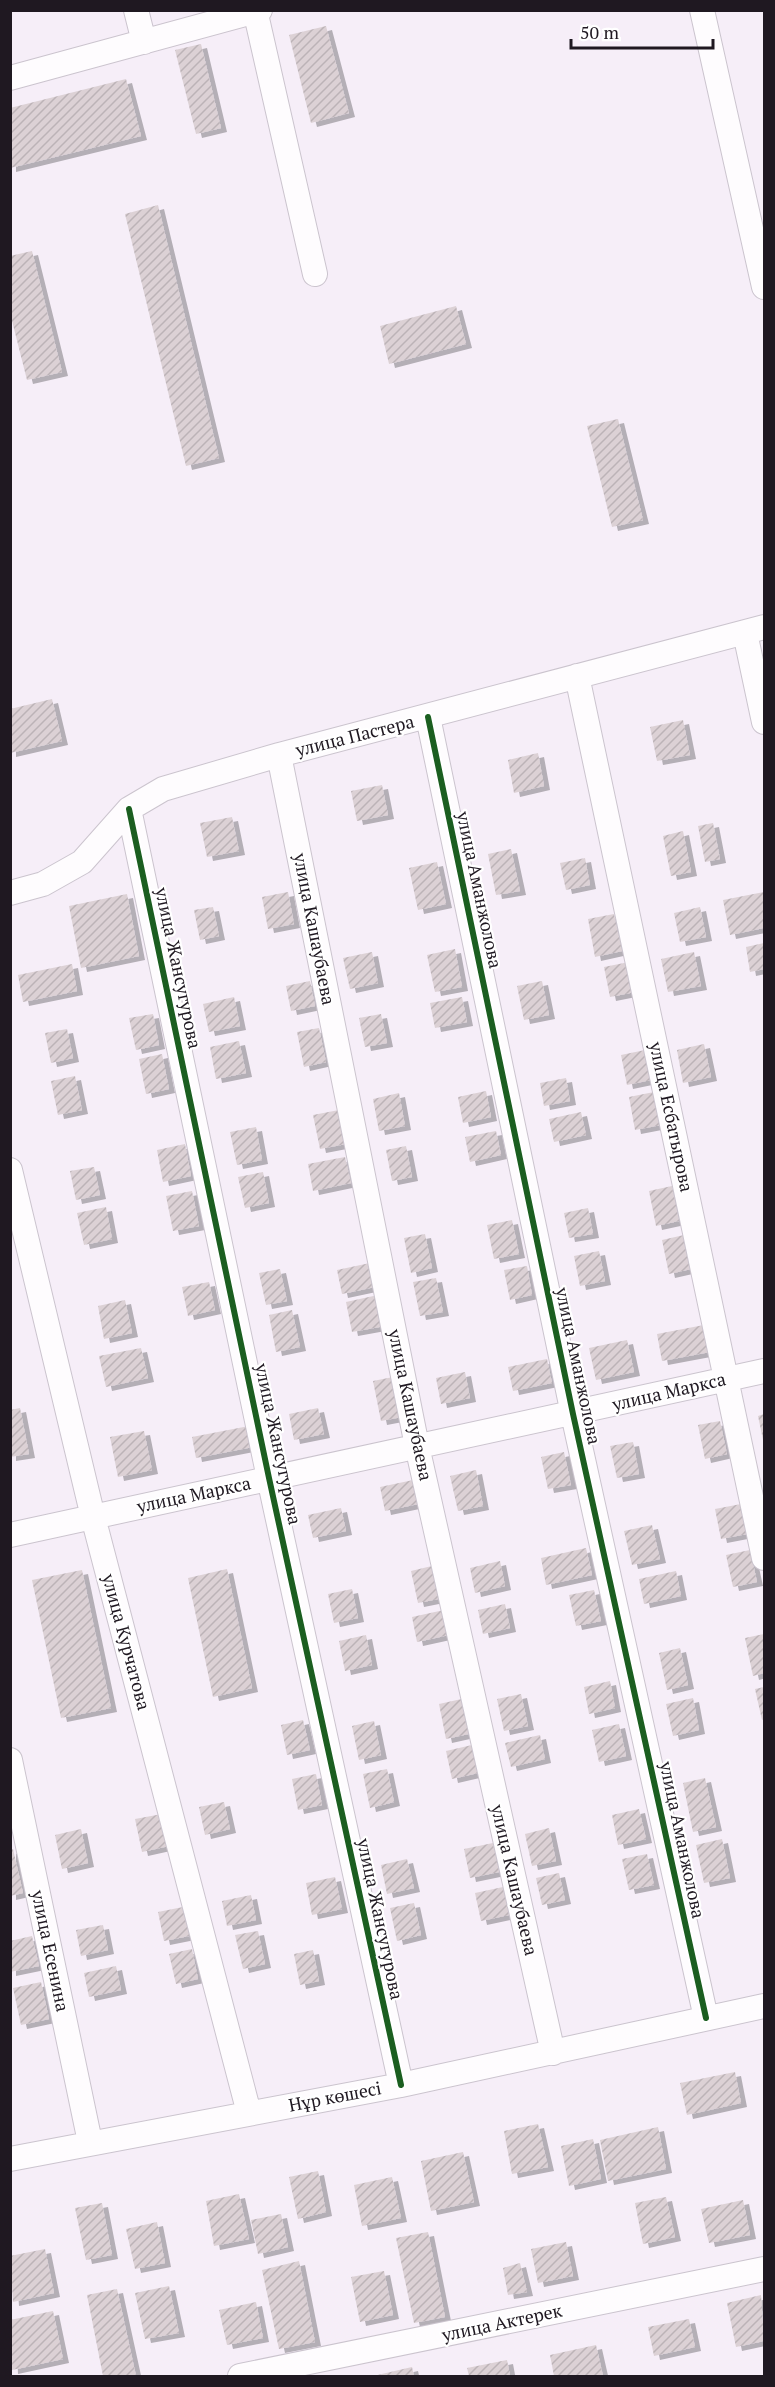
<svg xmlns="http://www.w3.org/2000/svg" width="775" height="2387" font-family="'PT Serif',serif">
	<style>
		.building { fill: url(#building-hatch); filter: url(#shadow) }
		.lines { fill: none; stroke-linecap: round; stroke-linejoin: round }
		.minor-casing { stroke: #cbc4ce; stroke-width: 26 }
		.minor { stroke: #fefcfe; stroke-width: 24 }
		.cycleway-casing { stroke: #fff; stroke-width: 10 }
		.cycleway { stroke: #1b5e20; stroke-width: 6 }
		.labels { text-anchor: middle; stroke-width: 4.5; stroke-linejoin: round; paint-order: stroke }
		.street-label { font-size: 18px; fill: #1f1821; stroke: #fff }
	</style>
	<defs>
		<pattern id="building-hatch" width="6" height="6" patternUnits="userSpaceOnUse" patternTransform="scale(1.5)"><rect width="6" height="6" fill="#dcd1d5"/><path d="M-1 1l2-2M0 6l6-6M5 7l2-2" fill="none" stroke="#bcb3b7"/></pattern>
		<filter id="shadow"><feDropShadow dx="6" dy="4" stdDeviation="0" flood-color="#0004"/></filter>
	</defs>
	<rect width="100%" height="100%" fill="#f6eef8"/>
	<path class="building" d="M326,26L349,113L311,123L289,35Z
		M201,44L221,128L196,134L175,50Z
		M126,79L141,136L10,168V108Z
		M158,205L219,458L186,466L125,214Z
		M32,251L62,372L27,380L10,313V256Z
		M456,306L466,344L389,364L380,326Z
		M618,419L643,520L612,527L587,426Z
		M52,699L62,741L10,753V709Z
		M683,720L690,755L657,761L650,727Z
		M538,753L544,786L514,793L508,760Z
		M382,785L388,815L357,821L351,791Z
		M232,817L239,851L207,857L200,823Z
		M713,823L720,859L705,862L698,826Z
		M683,831L691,872L671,876L663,836Z
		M511,849L520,891L496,895L488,854Z
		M585,858L590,885L566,890L560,863Z
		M437,862L446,904L418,910L409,868Z
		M288,892L294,924L268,929L262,897Z
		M764,892V928L730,935L723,900Z
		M127,894L139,956L81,968L69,906Z
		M213,907L219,936L200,940L194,910Z
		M700,907L706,937L680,942L674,913Z
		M614,914L622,951L595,957L588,919Z
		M764,943V969L750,972L746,947Z
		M455,949L462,987L435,992L427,955Z
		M372,952L378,983L350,989L343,958Z
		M694,952L701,986L668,992L661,959Z
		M629,962L635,992L610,997L604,967Z
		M72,964L77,991L23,1002L18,975Z
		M310,981L315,1006L291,1011L286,986Z
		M542,981L549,1015L524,1020L517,986Z
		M234,997L240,1026L209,1032L203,1004Z
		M462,997L467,1022L435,1028L430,1003Z
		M153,1014L159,1045L136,1050L129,1018Z
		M381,1014L387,1043L365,1047L359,1018Z
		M319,1028L326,1062L304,1067L297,1032Z
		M67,1029L73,1058L51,1063L45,1033Z
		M239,1041L246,1073L216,1079L210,1047Z
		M704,1044L711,1077L683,1083L677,1050Z
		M645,1050L651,1080L627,1085L621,1055Z
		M162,1054L169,1089L146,1094L139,1059Z
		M75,1076L82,1110L58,1115L51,1081Z
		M566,1078L570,1101L544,1106L540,1083Z
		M486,1091L491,1117L463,1123L458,1097Z
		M654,1092L661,1125L635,1130L629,1097Z
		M399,1093L405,1126L379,1131L373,1099Z
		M339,1110L346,1144L320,1149L313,1115Z
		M581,1112L586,1135L554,1142L549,1119Z
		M256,1127L262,1160L237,1165L230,1132Z
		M496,1131L501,1155L470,1162L465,1137Z
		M185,1144L191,1176L163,1182L157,1150Z
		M406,1146L412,1177L392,1181L386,1150Z
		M345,1157L351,1183L313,1191L308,1164Z
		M94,1167L100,1195L76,1200L70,1171Z
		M263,1172L269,1203L245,1208L238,1177Z
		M672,1186L679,1221L656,1226L649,1191Z
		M192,1191L199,1226L173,1231L166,1196Z
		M106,1207L112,1239L84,1245L77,1213Z
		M588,1208L593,1234L569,1238L564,1213Z
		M512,1220L519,1254L494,1259L487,1225Z
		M425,1234L432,1268L411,1273L404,1238Z
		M684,1235L691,1269L669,1274L662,1240Z
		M599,1251L605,1281L580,1286L574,1256Z
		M370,1263L375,1287L342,1294L337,1270Z
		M527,1266L532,1295L510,1300L504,1270Z
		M280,1269L287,1301L266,1305L259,1273Z
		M436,1278L443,1312L420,1316L413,1282Z
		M209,1282L215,1310L188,1316L182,1287Z
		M378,1295L385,1326L352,1332L346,1302Z
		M125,1300L132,1333L104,1339L98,1306Z
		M292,1310L300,1347L276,1352L269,1315Z
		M704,1325L710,1352L662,1361L657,1334Z
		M627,1340L634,1372L596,1380L589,1348Z
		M141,1348L148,1378L106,1387L99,1356Z
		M547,1359L552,1383L513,1391L508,1367Z
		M465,1372L470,1398L441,1404L436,1378Z
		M398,1376L407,1416L381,1421L373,1381Z
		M20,1408L29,1454L10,1457V1410Z
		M318,1408L324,1434L294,1440L289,1414Z
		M764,1414V1440H763L758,1416Z
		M720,1421L727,1454L705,1459L698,1425Z
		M249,1426L253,1447L196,1458L192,1437Z
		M144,1431L152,1470L118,1477L110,1437Z
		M633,1442L639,1474L617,1478L610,1446Z
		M564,1452L571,1485L548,1489L541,1457Z
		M476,1470L483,1506L458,1511L450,1476Z
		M418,1479L423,1503L385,1511L380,1487Z
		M741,1504L747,1534L721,1539L715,1509Z
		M341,1508L346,1531L313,1538L308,1515Z
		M652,1525L660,1559L632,1565L624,1531Z
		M586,1548L592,1575L546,1585L541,1558Z
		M750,1550L757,1582L733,1587L726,1555Z
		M500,1561L505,1586L475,1593L470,1568Z
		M436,1565L443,1598L418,1603L411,1571Z
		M227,1569L252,1688L213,1697L188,1578Z
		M82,1570L111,1708L61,1718L32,1580Z
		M676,1571L681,1596L644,1604L639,1579Z
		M352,1589L358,1618L334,1623L328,1594Z
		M594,1590L601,1621L576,1626L569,1595Z
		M505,1604L510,1628L483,1634L478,1610Z
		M444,1610L449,1635L417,1642L412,1617Z
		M764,1634V1673L753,1676L745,1638Z
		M366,1635L372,1665L345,1671L339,1641Z
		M680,1648L688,1685L667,1690L659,1653Z
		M610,1681L615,1708L589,1714L584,1687Z
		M764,1687V1719L762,1720L755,1689Z
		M521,1694L528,1726L504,1731L497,1699Z
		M466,1698L473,1733L446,1739L439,1704Z
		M693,1698L699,1730L673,1736L666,1704Z
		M303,1720L310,1750L287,1755L281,1725Z
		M374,1721L381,1755L359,1760L352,1726Z
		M619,1724L626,1756L599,1762L592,1730Z
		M540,1735L545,1759L511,1767L505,1743Z
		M472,1745L478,1773L452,1779L446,1751Z
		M387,1769L394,1802L370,1808L363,1774Z
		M316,1774L322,1805L298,1810L292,1779Z
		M705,1778L716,1827L693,1832L683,1783Z
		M224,1802L230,1829L205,1835L199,1807Z
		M639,1809L646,1839L618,1845L612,1815Z
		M162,1814L169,1846L142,1852L135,1819Z
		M549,1828L556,1861L532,1866L525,1834Z
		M81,1829L88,1863L62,1869L55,1835Z
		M722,1839L730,1878L704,1883L696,1845Z
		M493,1843L499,1872L470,1878L464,1849Z
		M13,1849L23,1893L10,1896V1850Z
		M647,1854L654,1885L629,1890L622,1859Z
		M407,1859L414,1888L387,1894L381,1865Z
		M559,1873L565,1900L542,1905L536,1878Z
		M335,1877L342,1909L312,1915L306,1883Z
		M503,1887L509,1915L481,1921L475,1893Z
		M251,1895L256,1920L227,1926L222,1901Z
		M414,1903L421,1935L397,1941L390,1908Z
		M183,1907L189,1936L164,1941L158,1912Z
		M103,1925L108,1950L81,1956L76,1930Z
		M258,1931L265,1964L243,1969L235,1935Z
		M32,1936L39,1966L10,1972V1941Z
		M192,1949L198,1979L176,1984L169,1954Z
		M313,1950L319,1981L300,1985L294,1954Z
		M116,1966L121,1990L89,1997L84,1973Z
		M41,1982L49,2019L21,2025L13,1988Z
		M735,2072L741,2103L687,2115L680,2083Z
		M538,2124L548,2167L512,2174L504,2131Z
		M658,2127L666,2169L608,2181L600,2140Z
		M593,2139L601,2179L569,2186L561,2146Z
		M463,2152L474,2202L431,2211L421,2161Z
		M318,2171L326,2212L298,2219L289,2177Z
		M392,2177L401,2218L362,2226L354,2185Z
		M239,2194L249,2239L214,2246L206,2201Z
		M666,2197L675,2237L643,2244L635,2203Z
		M743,2200L750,2235L709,2243L701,2209Z
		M102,2203L112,2255L86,2260L75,2208Z
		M281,2214L288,2247L258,2254L251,2220Z
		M157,2222L165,2263L135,2269L126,2229Z
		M428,2232L445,2317L414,2323L396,2238Z
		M566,2242L573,2276L538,2283L531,2249Z
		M45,2249L54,2293L13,2302L10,2256Z
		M299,2261L315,2342L279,2349L262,2270Z
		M520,2263L527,2292L508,2295L503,2268Z
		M384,2271L393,2315L360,2322L351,2277Z
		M169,2286L179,2333L145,2339L135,2293Z
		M117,2289L136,2376H103L87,2295Z
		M761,2295L764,2341L736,2347L727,2303Z
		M256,2302L263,2338L227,2345L219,2310Z
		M53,2311L63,2359L12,2370L10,2320Z
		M689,2319L695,2347L654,2356L648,2327Z
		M596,2345L603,2376H554L550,2355Z
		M507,2360L510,2376H469L467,2368Z
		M412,2367L414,2376H373Z"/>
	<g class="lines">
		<defs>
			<path id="minor" d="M136,10L144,42
				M255,10L315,274
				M702,10L764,287
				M10,78L260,10
				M745,633L764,722
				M577,676L764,1558
				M428,717L573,1414L706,2018
				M279,755L417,1446L553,2053
				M129,809L269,1478L401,2085
				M10,893L43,884L82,862L129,809L163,789L279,755L764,627
				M10,1170L93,1517L249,2113
				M10,1535L764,1371
				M10,1760L90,2142
				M10,2159L401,2085L764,2006
				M240,2376L764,2269"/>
		</defs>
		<use href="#minor" class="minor-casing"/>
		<use href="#minor" class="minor"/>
		<defs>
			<path id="cycleway" d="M428,717L573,1414L706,2018
				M129,809L269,1478L401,2085"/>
		</defs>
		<use href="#cycleway" class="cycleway-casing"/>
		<use href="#cycleway" class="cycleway"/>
	</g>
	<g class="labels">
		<g class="street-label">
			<text transform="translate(355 736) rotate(-14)" y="6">улица Пастера</text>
			<text transform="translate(479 890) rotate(78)" y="6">улица Аманжолова</text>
			<text transform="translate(314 929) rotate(79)" y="6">улица Кашаубаева</text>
			<text transform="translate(178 968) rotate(78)" y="6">улица Жансугурова</text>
			<text transform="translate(671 1117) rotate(78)" y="6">улица Есбатырова</text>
			<text transform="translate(578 1366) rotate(78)" y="6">улица Аманжолова</text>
			<text transform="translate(669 1392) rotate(-13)" y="6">улица Маркса</text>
			<text transform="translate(410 1405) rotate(78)" y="6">улица Кашаубаева</text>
			<text transform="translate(278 1444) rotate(78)" y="6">улица Жансугурова</text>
			<text transform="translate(194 1495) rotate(-12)" y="6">улица Маркса</text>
			<text transform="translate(126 1642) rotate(75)" y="6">улица Курчатова</text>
			<text transform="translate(682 1840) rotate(78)" y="6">улица Аманжолова</text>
			<text transform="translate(514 1880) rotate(77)" y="6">улица Кашаубаева</text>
			<text transform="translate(380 1919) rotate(78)" y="6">улица Жансугурова</text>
			<text transform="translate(50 1951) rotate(78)" y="6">улица Есенина</text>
			<text transform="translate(335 2097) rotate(-11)" y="6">Нұр көшесі</text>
			<text transform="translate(502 2323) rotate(-12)" y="6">улица Актерек</text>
		</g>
	</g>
	<rect width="775" height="2387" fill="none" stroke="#1f1821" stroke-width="24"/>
	<path d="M571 39v9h142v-9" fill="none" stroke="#1f1821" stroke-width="3"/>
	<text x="580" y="39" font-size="18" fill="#1f1821" stroke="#ffffff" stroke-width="4.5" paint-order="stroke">50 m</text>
</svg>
